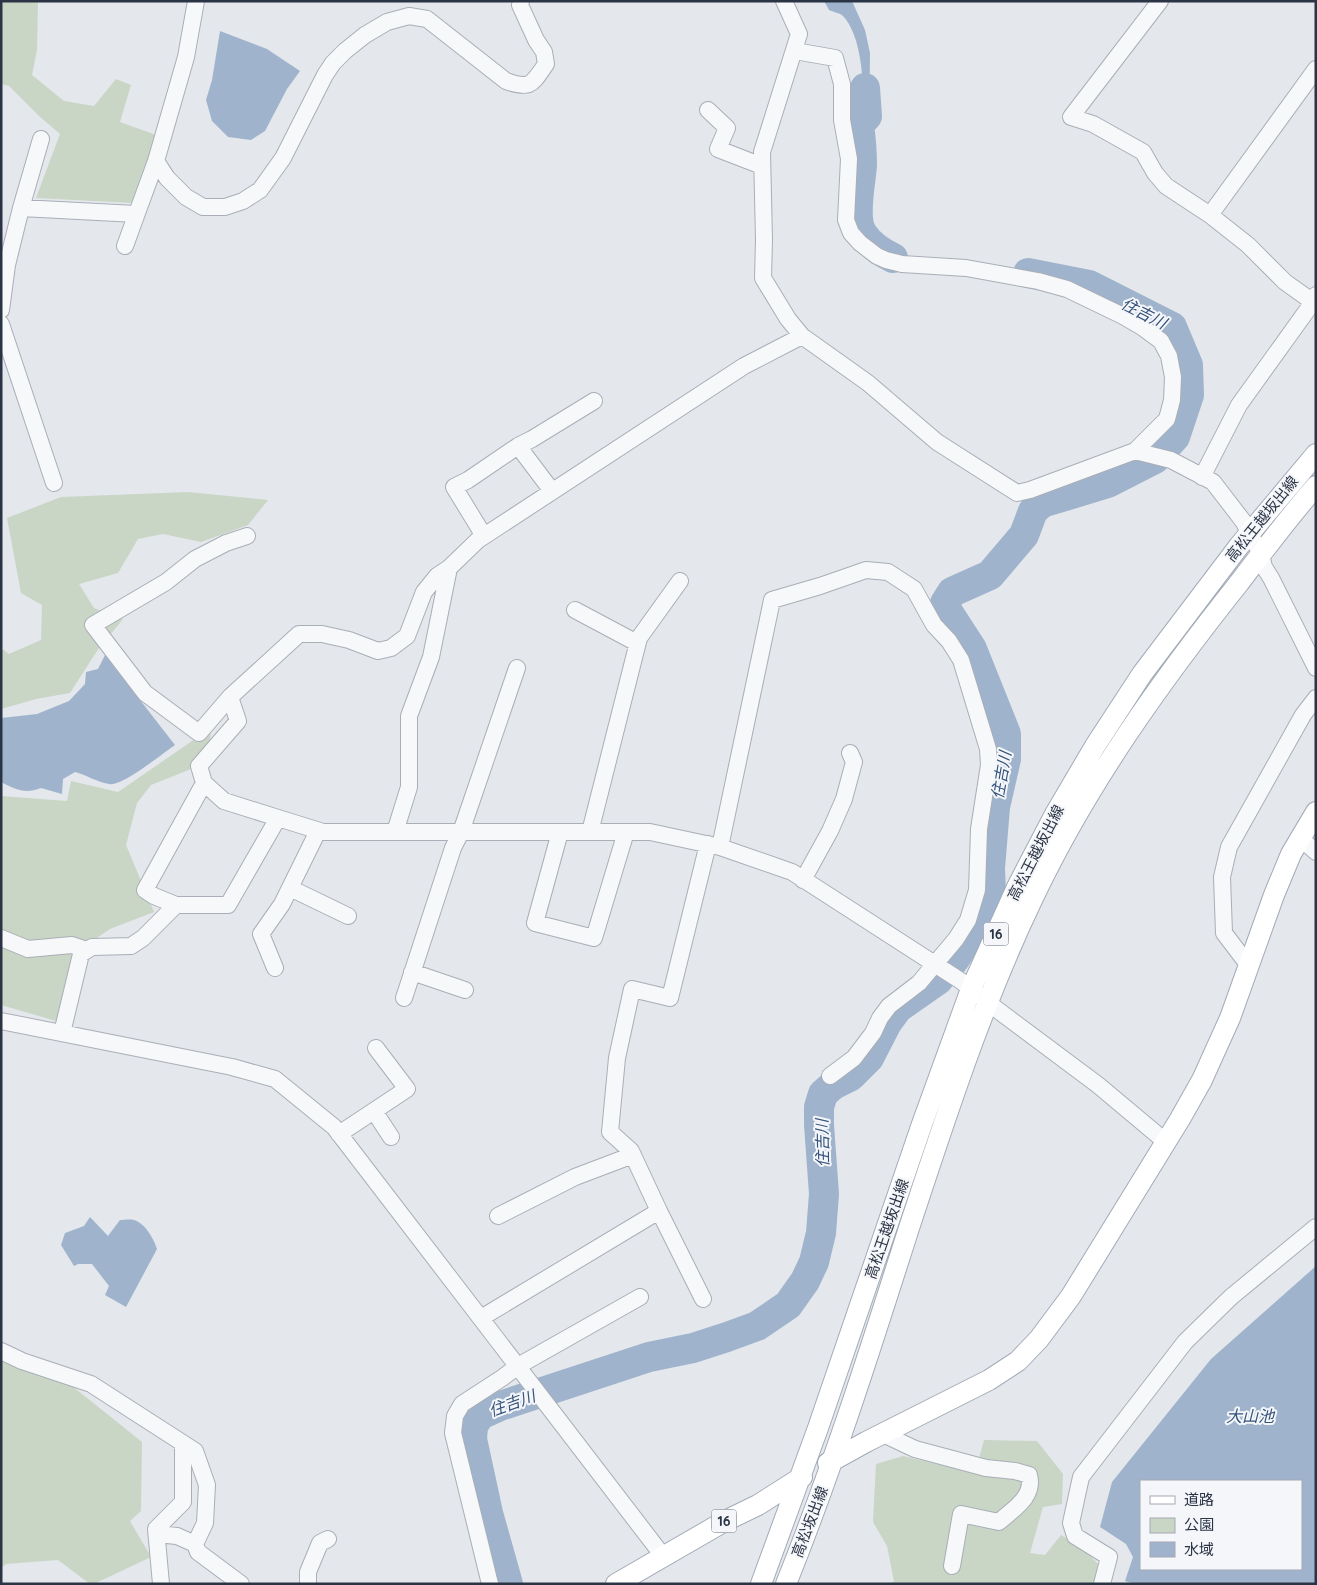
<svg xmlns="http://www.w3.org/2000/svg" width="1317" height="1585" font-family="Quicksand,'Noto Sans JP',sans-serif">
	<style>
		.green { fill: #c9d6c5 }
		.water { fill: #9fb4cc; fill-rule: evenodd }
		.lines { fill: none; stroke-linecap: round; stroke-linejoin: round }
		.river { stroke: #9fb4cc; stroke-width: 30 }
		.minor-casing { stroke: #a9aeb7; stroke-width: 18 }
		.major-casing { stroke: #a3abb8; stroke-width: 22 }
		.minor { stroke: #f7f8fa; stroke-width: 16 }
		.major { stroke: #fff; stroke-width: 20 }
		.labels { text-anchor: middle; stroke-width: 4; stroke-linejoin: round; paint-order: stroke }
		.shield { fill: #f4f6f9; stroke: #676e7b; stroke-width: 1 }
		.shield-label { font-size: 14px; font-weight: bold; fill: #2b3445 }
		.street-label { font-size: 15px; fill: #2b3445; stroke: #f4f6f9 }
		.water-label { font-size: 16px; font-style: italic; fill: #34527a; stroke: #f4f6f9 }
	</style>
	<rect width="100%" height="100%" fill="#e4e7ec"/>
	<path class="green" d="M1,1H38L37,50L32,75L64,101L94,106L116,79L131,85L120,122L156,135L132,203L36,198L60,134L39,116L9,86L1,84Z
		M188,492L268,500L248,525L201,542L163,534L138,539L118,573L79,584L94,608L123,619L97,651L70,693L36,699L1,709V648L9,654L41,640L42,605L21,593L7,518L61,497Z
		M211,728L210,744L191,769L151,785L137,803L126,845L154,912L110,929L76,952L56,1021L1,1005V796L67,801L71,781L118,792Z
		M1,1356L66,1381L142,1442L141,1511L130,1521L151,1557L94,1584H90L58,1560L6,1564L1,1568Z
		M984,1440L1037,1441L1063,1474L1062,1504L1043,1507L1030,1553L1045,1555L1061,1535L1083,1548L1098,1564L1094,1584H891L894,1581L887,1546L873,1522L876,1464L903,1456L975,1473Z"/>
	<path class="water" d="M824,1H852L865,30L870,53L869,126L848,125L849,103L857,96L863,111C864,85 862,36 843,16C840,13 833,12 829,10Z
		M220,31L267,49L300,71L287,89L265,131L251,140L228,137L212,121L206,100L212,80Z
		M105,655L175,745C163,753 122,787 109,784C97,782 86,775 75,772L63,779L62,794L41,788C25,794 17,790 1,782V718L37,714L69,701L85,684L86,672L98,669Z
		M90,1217L108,1236L120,1220C124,1220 130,1219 134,1220C145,1223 154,1239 157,1249L126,1307L105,1295L109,1286L92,1264H78L74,1266L61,1245L65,1233L84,1226Z
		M1316,1266V1584H1134L1125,1581L1133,1557L1126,1544L1100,1527L1112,1482L1211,1359ZM1301,1481V1569H1141V1481Z"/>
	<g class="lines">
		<path class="river" d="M865,88L867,116L859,125C861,139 862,151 862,165C861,183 852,219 863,234C870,245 881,252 893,258
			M508,1584L488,1513L472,1439L473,1426L480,1415L500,1406L649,1357L693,1348L727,1337L757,1326L788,1305L805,1281L814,1262L821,1233L824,1194L819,1125V1107L823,1094L833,1085L851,1076L869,1058L887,1023L898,1008L938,980L955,959L978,923L991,893L990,868L995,807L1006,759V734L972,649L948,612L945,603L952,592L990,575L1024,535L1033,511L1042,503L1108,483L1155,459L1175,437L1189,395L1188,365L1172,327L1089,285L1028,273"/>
		<defs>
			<path id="minor" d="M196,1L186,57L156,161L167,178L186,197L203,207H225L243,201L260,190L283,158L325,75L333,63L345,51L365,35L387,22L409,16L427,19L506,81C531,90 532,84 546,64L544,52L536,40L520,5L521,1
				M784,1L799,34L762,152L764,240L763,278L788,319L802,336L868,383L937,442L1017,493L1030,490L1135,451L1167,419L1172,400L1173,377L1169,356L1161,341L1142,327L1123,316L1067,289L1038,281L966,268L902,264L886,260L877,256L860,243L851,233L846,220L849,159L842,120V84L835,58L795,51
				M1160,1L1071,117L1093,124L1143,152L1155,173L1166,186L1210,215L1248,245L1285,282L1313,302
				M708,110L727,128L718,149L762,166
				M21,208L136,214
				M1210,215L1316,69
				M125,246L156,161
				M1,310L7,265L21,208L41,139
				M1,324L54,483
				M518,446L552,491
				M1135,451L1171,460L1213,482L1243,521L1261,554L1264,567L1271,578L1316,668
				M1202,477L1239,405L1313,302L1316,295
				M247,536L226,543L195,559L166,582L93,625L145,693L199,733L230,697L299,634H322L349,640L378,651L391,648L407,636L424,592L437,576L449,568L478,540L744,366L802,336
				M484,536L454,487L468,480L518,446L532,439L594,401
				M575,610L637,643
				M204,783L199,766L238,721L230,697
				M395,832L409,787V716L431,657L449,568
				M560,832L535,923L594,938L626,832
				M590,832L639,638L680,581
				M1300,838L1316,852
				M720,847L772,600L820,586L866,570L888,572L914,589L934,625L949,641L961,660L988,749L989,765L979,829L977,890L968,920L956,939L919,983L889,1006L880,1018L873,1033L854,1058L830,1076
				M803,880L830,831L844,799L854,762L850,753
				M290,888L348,916
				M176,905L154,896L145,890L204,783L224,801L278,818
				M1,938L28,949L72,945L87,950
				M1249,966L1224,933L1222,877L1229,847L1303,715L1316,698
				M275,968L261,934L282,904L318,831
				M412,972L465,990
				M404,998L453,848L461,832L517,668
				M1,1021L232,1067L275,1079L334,1127L663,1556
				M62,1033L81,954L92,947L131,946L143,938L176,905H228L278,818L323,832H650L720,847L792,872L961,981L999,1011L1098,1085L1166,1142
				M374,1111L391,1137
				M339,1134L407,1089L376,1048
				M659,1211L703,1299
				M498,1216L575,1177L633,1155
				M481,1318L659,1211L631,1151L610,1132L617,1058L632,989L670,998L708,844
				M1,1351L22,1361L91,1384L195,1451L207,1485L205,1523L195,1544L198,1552L241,1584
				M883,1434L915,1449L986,1468L1015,1471L1029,1475C1035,1497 1013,1509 999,1522L961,1514L952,1566
				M157,1534L177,1536L195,1544
				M161,1584L156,1529L183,1502V1443
				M308,1584V1572L320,1543L328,1539
				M490,1584L453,1433L455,1416L462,1404L502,1378L518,1366L640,1297
				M1102,1584L1109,1557L1075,1536L1071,1523L1081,1477L1185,1342L1231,1297L1316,1227"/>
			<path id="major" d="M828,1463L866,1442L989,1380L1018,1361L1039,1339L1071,1296L1180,1119L1202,1080L1230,1018L1274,895L1291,854L1316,812
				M616,1584L725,1521L758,1505L802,1477
				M761,1584L818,1428L922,1124L971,989L1017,887L1055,814L1095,746L1142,674L1239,546L1316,454
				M786,1584C833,1467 871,1347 909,1228C946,1116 982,1004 1033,898C1087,784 1161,681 1239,583C1264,550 1289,517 1316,486"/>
		</defs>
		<use href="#minor" class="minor-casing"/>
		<use href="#major" class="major-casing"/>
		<use href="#minor" class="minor"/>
		<use href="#major" class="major"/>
	</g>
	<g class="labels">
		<g class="shield">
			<rect x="983.5" y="922.5" width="25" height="23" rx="4"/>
			<rect x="711.5" y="1509.5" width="25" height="23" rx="4"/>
		</g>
		<g class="shield-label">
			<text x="996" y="939">16</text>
			<text x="724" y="1526">16</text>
		</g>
		<g class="street-label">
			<text transform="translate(1262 519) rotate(-51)" y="5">高松王越坂出線</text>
			<text transform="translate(1036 853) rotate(-63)" y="5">高松王越坂出線</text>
			<text transform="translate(887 1229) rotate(-71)" y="5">高松王越坂出線</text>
			<text transform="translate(810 1522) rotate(-69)" y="5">高松坂出線</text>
		</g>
		<g class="water-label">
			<text transform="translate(1144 313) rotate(27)" y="6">住吉川</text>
			<text transform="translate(1001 775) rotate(-80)" y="6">住吉川</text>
			<text transform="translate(822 1143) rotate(-91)" y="6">住吉川</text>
			<text transform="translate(512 1403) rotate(-20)" y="6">住吉川</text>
			<text x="1250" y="1422">大山池</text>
		</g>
	</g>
	<rect width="1317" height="1585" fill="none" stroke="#2b3445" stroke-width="5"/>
	<rect x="1140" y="1480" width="162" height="90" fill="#f4f6f9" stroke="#a4a8b1"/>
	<rect x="1150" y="1496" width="25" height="8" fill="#ffffff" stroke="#a4a8b1"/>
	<text x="1184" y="1505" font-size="15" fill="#2b3445">道路</text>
	<rect x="1150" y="1518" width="25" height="15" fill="#c9d6c5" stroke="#a4a8b1"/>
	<text x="1184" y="1530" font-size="15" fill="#2b3445">公園</text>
	<rect x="1150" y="1542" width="25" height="15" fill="#9fb4cc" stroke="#a4a8b1"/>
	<text x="1184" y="1555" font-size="15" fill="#2b3445">水域</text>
</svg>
